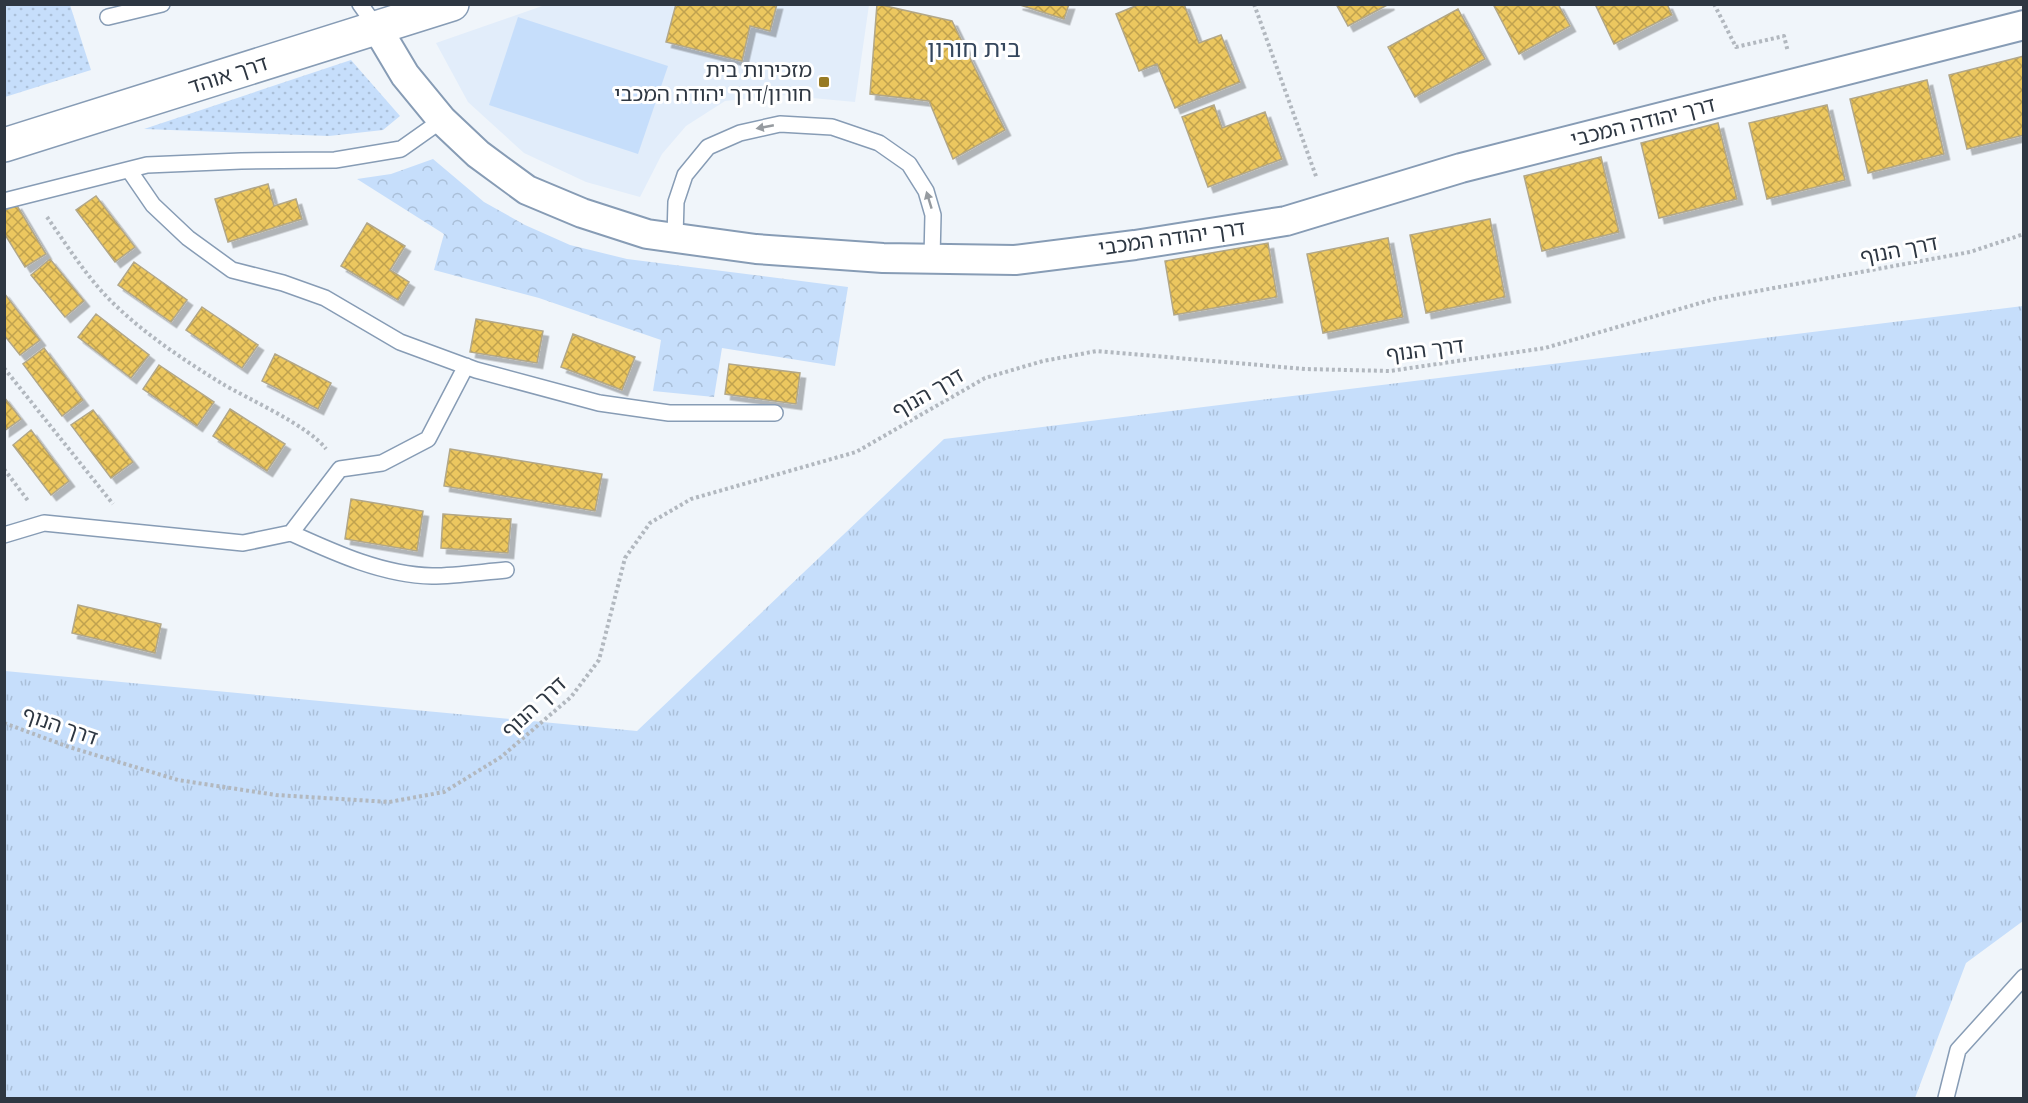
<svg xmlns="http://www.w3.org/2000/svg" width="2028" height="1103" font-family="Spectral,'Noto Sans Hebrew',serif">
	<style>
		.built { fill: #e2edfa }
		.grass { fill: url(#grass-tufts) }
		.forest { fill: url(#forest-crowns) }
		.park { fill: url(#park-dots) }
		.garden { fill: #c6defb }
		.building { fill: url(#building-cross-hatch); stroke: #b2a788; stroke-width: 1.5; filter: url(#shadow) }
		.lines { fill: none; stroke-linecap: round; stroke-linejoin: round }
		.lane-casing { stroke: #879cb5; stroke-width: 18 }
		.street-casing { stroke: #879cb5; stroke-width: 32 }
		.secondary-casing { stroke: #879cb5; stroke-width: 36 }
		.path { stroke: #b2b8bf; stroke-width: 4; stroke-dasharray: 3 3; stroke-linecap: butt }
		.lane { stroke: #fff; stroke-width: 15 }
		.street { stroke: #fff; stroke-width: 28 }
		.secondary { stroke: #fff; stroke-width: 33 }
		.oneway { fill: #969ba0 }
		.poi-dot { fill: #987b24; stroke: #fff; stroke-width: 2 }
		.labels { text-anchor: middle; stroke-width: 6; stroke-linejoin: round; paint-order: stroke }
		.poi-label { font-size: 21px; fill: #2e3742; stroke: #fff; text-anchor: end }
		.street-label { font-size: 21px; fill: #2e3742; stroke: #fff }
		.quarter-label { font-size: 24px; fill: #35475d; stroke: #fff }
	</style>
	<defs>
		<pattern id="grass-tufts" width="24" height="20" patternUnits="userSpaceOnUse" patternTransform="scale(1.5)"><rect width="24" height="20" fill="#c6defb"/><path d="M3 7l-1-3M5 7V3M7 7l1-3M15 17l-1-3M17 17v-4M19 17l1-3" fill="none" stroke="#aabfd8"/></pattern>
		<pattern id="forest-crowns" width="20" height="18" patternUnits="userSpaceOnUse" patternTransform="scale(1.5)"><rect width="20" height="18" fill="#c6defb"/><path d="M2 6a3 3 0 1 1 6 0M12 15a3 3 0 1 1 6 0" fill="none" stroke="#aabfd8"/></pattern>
		<pattern id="park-dots" width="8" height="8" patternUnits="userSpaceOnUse" patternTransform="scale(1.5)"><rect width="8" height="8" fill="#c6defb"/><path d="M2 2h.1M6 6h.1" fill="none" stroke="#aabfd8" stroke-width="1.8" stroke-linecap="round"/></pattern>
		<pattern id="building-cross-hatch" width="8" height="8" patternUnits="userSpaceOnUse" patternTransform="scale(1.5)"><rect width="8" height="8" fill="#ecc75f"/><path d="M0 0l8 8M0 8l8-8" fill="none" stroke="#c0a250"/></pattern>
		<filter id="shadow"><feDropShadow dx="5.5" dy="5.5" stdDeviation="0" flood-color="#0004"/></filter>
	</defs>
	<rect width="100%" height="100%" fill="#f0f5fa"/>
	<path class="built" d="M545,5H869L855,102L780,95L725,101L686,126L662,154L640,197L586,182L524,153L468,102L436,43Z"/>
	<path class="grass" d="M2023,306V921L1966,963L1915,1098H5V671L637,731L944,439Z"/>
	<path class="forest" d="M433,159L484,202L525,225L570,245L627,259L848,287L835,366L722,348L714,397L653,391L661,340L539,298L434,270L444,234L357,179L391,174Z"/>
	<path class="park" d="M5,4L70,5L91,70L5,97Z
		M351,60L400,116L383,130L329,136L144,129Z"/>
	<path class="garden" d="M518,17L668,66L638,154L489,105Z"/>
	<path class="building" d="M676,4H777L770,31L750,26L742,61L666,42Z
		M877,4L952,21L1005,130L953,159L929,101L870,94Z
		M1017,4H1069L1064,19Z
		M1140,4H1184L1199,43L1221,35L1240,82L1175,108L1157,64L1139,71L1116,14Z
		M1336,4H1389L1348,26Z
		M1493,4H1558L1570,26L1519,54Z
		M1595,4H1667L1672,15L1614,44Z
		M1458,9L1485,59L1415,97L1388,47Z
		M2024,56V135L1967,149L1949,75Z
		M1927,80L1944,154L1868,173L1850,99Z
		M1214,105L1222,128L1265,112L1282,159L1208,187L1182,117Z
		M1827,105L1845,180L1767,199L1749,123Z
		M1718,123L1737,199L1659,218L1641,143Z
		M1601,157L1619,232L1542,251L1524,176Z
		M268,184L274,206L296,199L302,219L228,242L215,199Z
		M96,196L135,247L115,262L76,210Z
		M16,204L46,254L25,267L4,233V211Z
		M1490,219L1505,297L1426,313L1410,235Z
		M367,223L405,246L390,270L409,282L398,300L341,266Z
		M1388,238L1403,317L1323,333L1307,254Z
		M1268,243L1277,297L1174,315L1165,261Z
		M50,259L84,301L65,317L31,275Z
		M134,262L187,300L171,322L118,285Z
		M4,293L40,340L20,355L4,335Z
		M202,307L258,345L242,368L186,330Z
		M96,314L149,355L131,378L78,337Z
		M476,319L543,331L537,363L470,352Z
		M573,334L635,357L622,390L561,367Z
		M44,348L83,400L62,416L23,364Z
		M275,354L331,383L318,409L262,381Z
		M729,364L800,373L796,404L725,394Z
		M159,365L214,402L197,426L143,389Z
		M4,397L21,419L4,431Z
		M230,409L285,444L267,471L213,436Z
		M93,410L133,462L111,478L71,425Z
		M31,430L69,481L51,495L13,445Z
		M450,449L602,474L595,511L444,486Z
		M351,499L423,511L417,551L345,539Z
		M443,514L511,519L508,553L441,548Z
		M78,605L161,624L155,653L72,633Z"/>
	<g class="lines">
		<defs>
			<path id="lane" d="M360,4L377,28
				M108,17L162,4
				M129,170L153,205L188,238L232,270L283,283L325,298L400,342L476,370L599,403L669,413H775
				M4,201L147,165L241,161L335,160L401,149L442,120
				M675,237L676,202L685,175L708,147L740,133L780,124L832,127L879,143L909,164L926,191L933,215L932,258
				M291,533C335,553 383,575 432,576C457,576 482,572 506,570
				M4,535L44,523L243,543L291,533L340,469L382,463L428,439L466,366
				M1946,1098L1958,1050L2024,977"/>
			<path id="street" d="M377,28L405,75L442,120L478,154L527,190L582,213L647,234L756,249L883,258L1015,260L1135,245L1286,221L1461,168L2024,25"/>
			<path id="secondary" d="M4,145L452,4"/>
		</defs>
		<use href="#lane" class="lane-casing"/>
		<use href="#street" class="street-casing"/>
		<use href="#secondary" class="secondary-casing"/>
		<path class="path" d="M1254,4L1317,179
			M1714,4L1736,47L1784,36L1788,52
			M47,217C68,247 88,279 114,304C146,335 184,360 221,383C248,399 309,426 326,449
			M4,368L113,504
			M4,469L29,502
			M4,723L69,747L178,780L276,795L389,802L444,792L501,757L571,697L599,660L625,558L650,523L691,499L856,452L985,378L1043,361L1097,351L1305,369L1390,371L1545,348L1714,299L1970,252L2024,234"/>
		<use href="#lane" class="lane"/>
		<use href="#street" class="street"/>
		<use href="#secondary" class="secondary"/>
	</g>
	<defs><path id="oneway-solid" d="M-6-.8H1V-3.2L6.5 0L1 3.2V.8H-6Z" transform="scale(1.5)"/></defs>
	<g class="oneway">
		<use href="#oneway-solid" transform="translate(765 127) rotate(169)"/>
		<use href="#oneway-solid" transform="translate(929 200) rotate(-107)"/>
	</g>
	<rect class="poi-dot" x="818" y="76" width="12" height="12" rx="3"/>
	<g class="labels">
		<g class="poi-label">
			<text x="812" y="77">מזכירות בית<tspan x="812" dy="24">חורון/דרך יהודה המכבי</tspan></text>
		</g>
		<g class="street-label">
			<text transform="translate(228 75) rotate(-18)" y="7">דרך אוהד</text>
			<text transform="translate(1643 122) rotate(-14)" y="7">דרך יהודה המכבי</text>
			<text transform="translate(1172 238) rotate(-8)" y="7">דרך יהודה המכבי</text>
			<text transform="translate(1899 250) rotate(-11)" y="7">דרך הנוף</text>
			<text transform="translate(1425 350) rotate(-7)" y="7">דרך הנוף</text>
			<text transform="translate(928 393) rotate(-30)" y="7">דרך הנוף</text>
			<text transform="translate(534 707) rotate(-43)" y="7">דרך הנוף</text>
			<text transform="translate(60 726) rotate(19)" y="7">דרך הנוף</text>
		</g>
		<g class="quarter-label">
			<text x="974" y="57">בית חורון</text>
		</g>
	</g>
	<rect width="2028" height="1103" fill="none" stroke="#2e3742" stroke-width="12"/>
</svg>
